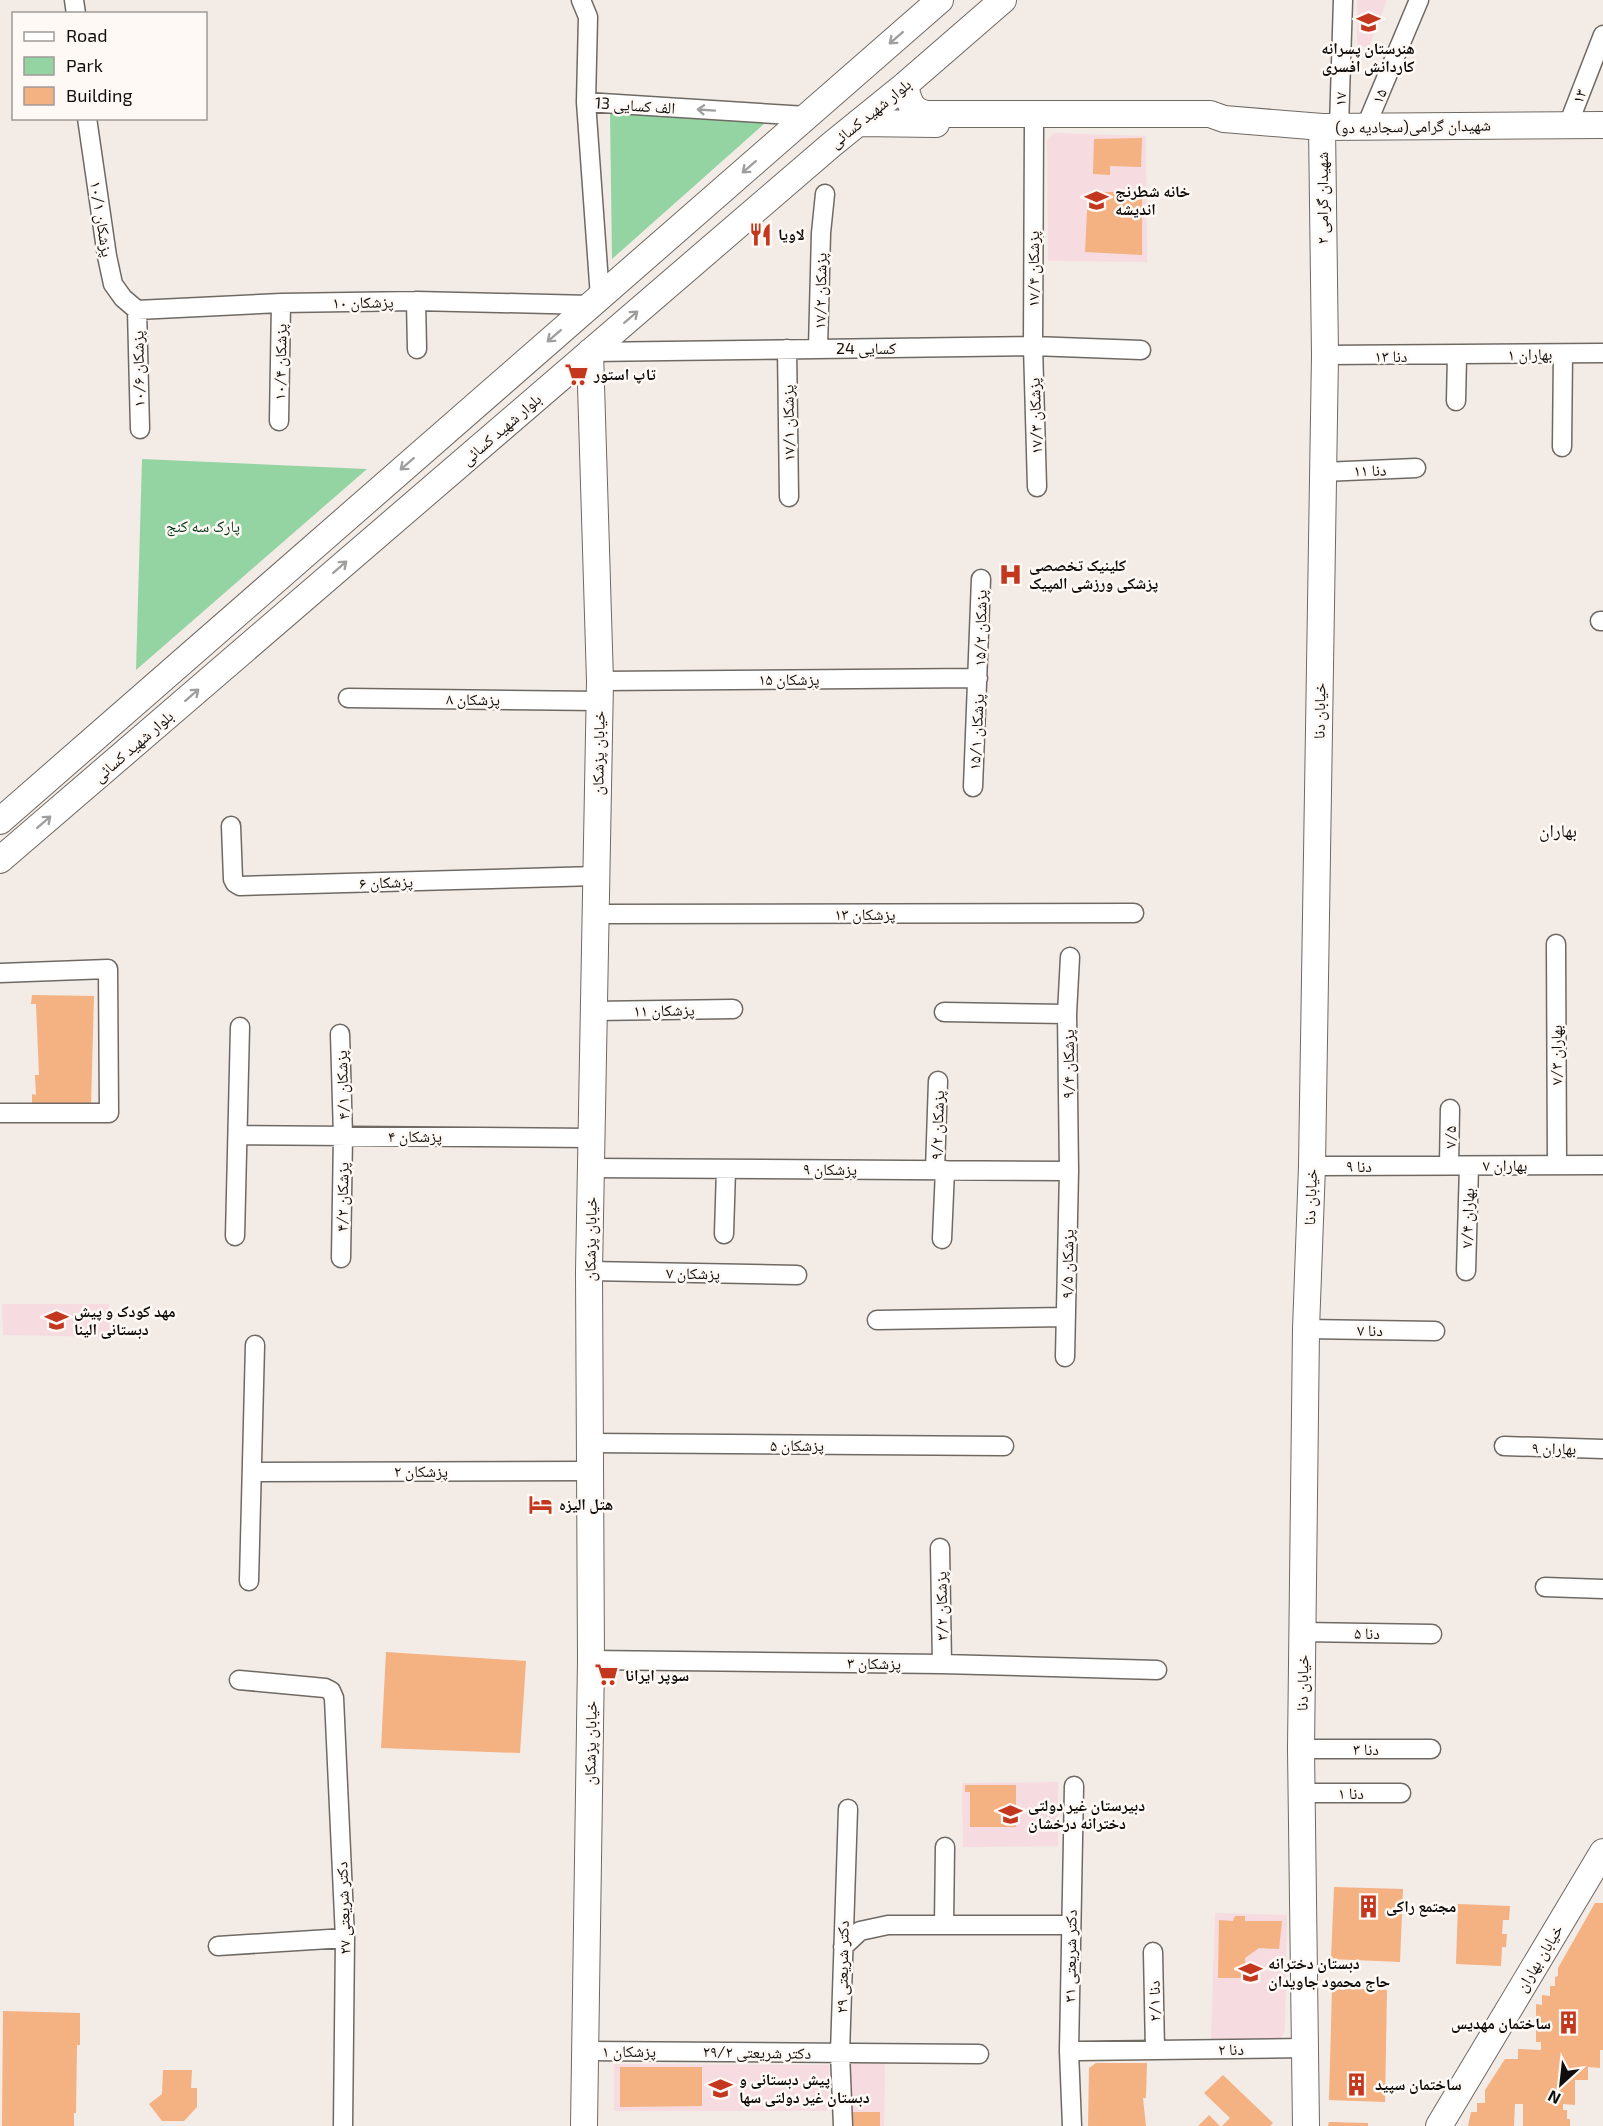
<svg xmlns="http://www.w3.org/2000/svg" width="1603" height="2126" font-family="'Exo 2','Noto Naskh Arabic',sans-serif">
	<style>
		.education { fill: #f6dbe0 }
		.green { fill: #94d4a3 }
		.building { fill: #f4b181 }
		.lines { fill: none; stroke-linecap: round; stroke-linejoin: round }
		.street-casing { stroke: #6f6964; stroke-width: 21 }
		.secondary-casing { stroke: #6f6964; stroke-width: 28 }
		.street { stroke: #fff; stroke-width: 18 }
		.secondary { stroke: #fff; stroke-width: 26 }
		.oneway { stroke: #9f9f9e }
		.labels { text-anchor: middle; stroke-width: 5; stroke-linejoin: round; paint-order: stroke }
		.poi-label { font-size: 16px; font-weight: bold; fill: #100e0c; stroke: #fff9f5; text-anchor: start }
		.street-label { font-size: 16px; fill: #100e0c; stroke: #fff9f5 }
		.park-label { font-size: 16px; fill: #013716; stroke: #fff9f5 }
		.neighbourhood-label { font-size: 18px; fill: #100e0c; stroke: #fff9f5 }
	</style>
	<rect width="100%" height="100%" fill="#f3ebe6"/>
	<path class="education" d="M1357,0H1387L1369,47H1357Z
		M1054,133L1146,136L1147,262L1048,261L1047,140Z
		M2,1304H109L110,1337L3,1335Z
		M1058,1782V1846L963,1847L962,1783Z
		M1215,1913L1287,1915L1285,2030L1280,2041H1211Z
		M850,2058L885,2059L884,2126H850Z
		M614,2064L829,2065L828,2111H614Z"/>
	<path class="green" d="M610,113L765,123L612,259Z
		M142,459L367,469L136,670Z"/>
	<path class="building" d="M1142,138L1141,167L1110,166V175L1093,174L1094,139Z
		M1088,192H1142V255L1085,252Z
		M32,995L94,996L91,1107L32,1105V1094L36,1095L35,1075H39L36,1004H31Z
		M386,1652L526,1661L520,1753L381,1748Z
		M965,1785H1016V1827H970V1792H965Z
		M1334,1887L1403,1889L1400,1962L1331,1959Z
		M1595,1903H1603V2050H1600V2068L1588,2067V2080H1575V2105L1563,2104V2110H1567V2119H1570V2126H1523V2104H1515L1514,2126H1468L1471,2112H1477V2103H1485V2090L1505,2059H1518V2049L1541,2050V2042H1536V2004L1542,2005V1995L1550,1996V1986H1555V1977L1558,1976V1968Z
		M1458,1904L1510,1906L1509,1920H1503L1502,1934H1507L1506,1947H1502L1501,1966L1456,1964Z
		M1235,1916H1245V1921H1282L1279,1949L1259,1948L1245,1958L1246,1978H1218L1219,1920L1233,1921Z
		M1332,1988L1387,1990L1385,2102L1329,2100Z
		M3,2011L80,2013V2045H77L76,2113H74V2126H2Z
		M1096,2063H1147L1146,2098H1143L1146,2126H1088L1089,2068Z
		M620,2067H702V2106L620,2107Z
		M163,2070H192L191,2088H197V2107L184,2121H162L149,2104L162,2094Z
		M1223,2075L1273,2123L1270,2126H1222L1230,2118L1204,2093Z
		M851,2112H880V2126H851Z
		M1209,2115L1220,2126H1198Z
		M1329,2122L1368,2123V2126H1328Z"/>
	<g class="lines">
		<defs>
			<path id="street" d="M74,0L76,14
				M581,0L588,17L586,102L600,297
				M586,102L807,116
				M87,118L107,256L113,284L123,298L137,310
				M1034,124L1033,346L1037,487
				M1568,125L1603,35
				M1366,126L1419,0
				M1339,127L1343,0
				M416,301L417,349
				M137,310L281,303L416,301L590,305
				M137,310L140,429
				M818,348L821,233L825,194
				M787,349L789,497
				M590,352L1033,346L1141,350
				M1325,355L1603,353
				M1456,401L1457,356
				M279,421L281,303
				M1562,447L1563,354
				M1323,472L1416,468
				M1600,621H1603
				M600,681L978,678
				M348,698L599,701
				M973,787L981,579
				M231,826L233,879L235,883L240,886L596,876
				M596,914L1134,913
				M1556,944L1557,1165
				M0,973L108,969L109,1113H0
				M594,1011L733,1009
				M944,1012L1067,1014
				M340,1034L343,1136L341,1258
				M238,1135L591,1138
				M1449,1165L1450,1109
				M1312,1166L1603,1165
				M591,1168L1069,1171
				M935,1170L938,1081
				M724,1234L726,1169
				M235,1236L240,1027
				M942,1239L945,1170
				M589,1271L797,1275
				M1466,1271L1469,1166
				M877,1320L1066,1317
				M1306,1329L1435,1331
				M1065,1357L1069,1171L1067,1014L1070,957
				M590,1443L1004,1446
				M1504,1446L1603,1449
				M252,1472L589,1471
				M940,1548L942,1664
				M249,1581L255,1345
				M1545,1587L1603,1589
				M1302,1632L1432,1634
				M591,1660L942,1664L1157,1670
				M239,1680L325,1688L331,1691L334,1698L345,1938L343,2126
				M1301,1749H1431
				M1302,1793H1401
				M944,1925L945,1847
				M218,1946L345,1938
				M843,1947L860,1931L888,1925H1071
				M1153,1952L1155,2050
				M585,2051L979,2054
				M1078,2051L1306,2048
				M843,2126L840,2053L848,1809
				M1072,2126L1069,2051L1074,1786"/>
			<path id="secondary" d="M905,85C908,99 910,111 927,114H1210L1224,119L1322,127L1603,125
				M858,123L936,124
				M0,821L940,0
				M0,860L831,145L905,85L1003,0
				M584,2126L591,1660L589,1271L600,681L590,352
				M1306,2126L1301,1749L1306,1329L1312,1166L1325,355L1322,127
				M1439,2126L1603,1852"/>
		</defs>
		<use href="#street" class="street-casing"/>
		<use href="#secondary" class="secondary-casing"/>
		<use href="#street" class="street"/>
		<use href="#secondary" class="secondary"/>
	</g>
	<defs><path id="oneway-shaft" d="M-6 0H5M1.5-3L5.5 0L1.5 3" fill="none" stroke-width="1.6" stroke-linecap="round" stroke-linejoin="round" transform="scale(1.5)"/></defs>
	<g class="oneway">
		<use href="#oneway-shaft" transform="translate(896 38) rotate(139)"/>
		<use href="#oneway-shaft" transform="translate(706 110) rotate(-176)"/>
		<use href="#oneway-shaft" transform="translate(749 167) rotate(139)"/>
		<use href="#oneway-shaft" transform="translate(631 317) rotate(-41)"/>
		<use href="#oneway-shaft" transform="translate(554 336) rotate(139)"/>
		<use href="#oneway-shaft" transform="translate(407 464) rotate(139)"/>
		<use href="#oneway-shaft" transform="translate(340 567) rotate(-41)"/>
		<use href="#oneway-shaft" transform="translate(192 695) rotate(-41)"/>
		<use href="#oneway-shaft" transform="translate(44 822) rotate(-41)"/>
	</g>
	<defs>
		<symbol id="school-bare" viewBox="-9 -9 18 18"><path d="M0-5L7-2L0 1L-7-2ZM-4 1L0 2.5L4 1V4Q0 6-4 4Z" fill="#c2371e" stroke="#fff9f5" stroke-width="2.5" paint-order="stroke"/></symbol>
		<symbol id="restaurant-bare" viewBox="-9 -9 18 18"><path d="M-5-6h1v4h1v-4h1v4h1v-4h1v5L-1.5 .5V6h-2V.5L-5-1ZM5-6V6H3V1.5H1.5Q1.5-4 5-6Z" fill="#c2371e" stroke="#fff9f5" stroke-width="2.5" paint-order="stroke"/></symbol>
		<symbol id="supermarket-bare" viewBox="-9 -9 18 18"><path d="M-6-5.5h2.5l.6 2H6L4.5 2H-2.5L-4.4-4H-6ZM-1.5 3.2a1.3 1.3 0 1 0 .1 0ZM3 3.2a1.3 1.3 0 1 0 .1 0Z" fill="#c2371e" stroke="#fff9f5" stroke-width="2.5" paint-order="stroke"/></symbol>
		<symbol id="hospital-bare" viewBox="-9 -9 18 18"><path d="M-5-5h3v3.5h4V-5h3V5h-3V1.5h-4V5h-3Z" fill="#c2371e" stroke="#fff9f5" stroke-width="2.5" paint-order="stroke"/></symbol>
		<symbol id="hotel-bare" viewBox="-9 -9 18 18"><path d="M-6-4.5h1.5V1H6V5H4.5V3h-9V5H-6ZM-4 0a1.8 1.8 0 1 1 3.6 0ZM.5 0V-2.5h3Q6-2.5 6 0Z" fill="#c2371e" stroke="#fff9f5" stroke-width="2.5" paint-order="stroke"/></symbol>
		<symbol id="building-bare" viewBox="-9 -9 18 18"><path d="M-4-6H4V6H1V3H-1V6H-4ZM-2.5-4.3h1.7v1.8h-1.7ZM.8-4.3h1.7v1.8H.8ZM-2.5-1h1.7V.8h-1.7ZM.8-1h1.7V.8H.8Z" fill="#c2371e" stroke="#fff9f5" stroke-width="2.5" paint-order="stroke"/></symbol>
	</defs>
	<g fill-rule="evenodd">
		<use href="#school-bare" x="1352" y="6" width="33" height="33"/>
		<use href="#school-bare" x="1080" y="184" width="33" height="33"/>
		<use href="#restaurant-bare" x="744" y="218" width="33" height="33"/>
		<use href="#supermarket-bare" x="560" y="358" width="33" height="33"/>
		<use href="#hospital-bare" x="994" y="558" width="33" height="33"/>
		<use href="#school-bare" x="40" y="1304" width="33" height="33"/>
		<use href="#hotel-bare" x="524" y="1488" width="33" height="33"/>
		<use href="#supermarket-bare" x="590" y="1658" width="33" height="33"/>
		<use href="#school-bare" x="994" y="1798" width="33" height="33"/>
		<use href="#building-bare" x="1352" y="1890" width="33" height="33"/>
		<use href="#school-bare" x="1234" y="1956" width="33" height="33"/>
		<use href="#building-bare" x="1552" y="2006" width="33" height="33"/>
		<use href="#building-bare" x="1340" y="2068" width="33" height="33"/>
		<use href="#school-bare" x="704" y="2072" width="33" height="33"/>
	</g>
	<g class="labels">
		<g class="poi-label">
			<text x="1368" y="54" text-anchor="middle">هنرستان پسرانه<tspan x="1368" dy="18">کاردانش افسری</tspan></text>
			<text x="1115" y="197">خانه شطرنج<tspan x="1115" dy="18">اندیشه</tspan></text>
			<text x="778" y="240">لاویا</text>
			<text x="594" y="380">تاپ استور</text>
			<text x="1029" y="571">کلینیک تخصصی<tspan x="1029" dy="18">پزشکی ورزشی المپیک</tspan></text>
			<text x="74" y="1317">مهد کودک و پیش<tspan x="74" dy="18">دبستانی الینا</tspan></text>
			<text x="559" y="1510">هتل الیزه</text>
			<text x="625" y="1681">سوپر ایرانا</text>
			<text x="1028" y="1811">دبیرستان غیر دولتی<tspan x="1028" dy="18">دخترانه درخشان</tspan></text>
			<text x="1386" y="1912">مجتمع راکی</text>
			<text x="1268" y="1969">دبستان دخترانه<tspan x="1268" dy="18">حاج محمود جاویدان</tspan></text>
			<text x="1551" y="2029" text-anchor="end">ساختمان مهدیس</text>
			<text x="739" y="2085">پیش دبستانی و<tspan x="739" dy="18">دبستان غیر دولتی سها</tspan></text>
			<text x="1375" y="2090">ساختمان سپید</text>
		</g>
		<g class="street-label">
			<text transform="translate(1379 96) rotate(-67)" y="6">۱۵</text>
			<text transform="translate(1579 96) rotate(-69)" y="6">۱۳</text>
			<text transform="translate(1340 99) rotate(-88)" y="6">۱۷</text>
			<text transform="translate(635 105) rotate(4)" y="6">13 الف کسایی</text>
			<text transform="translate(870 113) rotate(-39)" y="6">بلوار شهید کسائی</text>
			<text transform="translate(1413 126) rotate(-1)" y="6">شهیدان گرامی(سجادیه دو)</text>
			<text transform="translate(1322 198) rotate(-90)" y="6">۲ شهیدان گرامی</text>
			<text transform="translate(102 219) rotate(81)" y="6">۱۰/۱ پزشکان</text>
			<text transform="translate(1033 269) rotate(-90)" y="6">۱۷/۴ پزشکان</text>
			<text transform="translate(820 291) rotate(-89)" y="6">۱۷/۲ پزشکان</text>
			<text transform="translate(363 302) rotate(-1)" y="6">۱۰ پزشکان</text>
			<text x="866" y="354">کسایی 24</text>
			<text transform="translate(1530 354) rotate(-1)" y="6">بهاران ۱</text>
			<text x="1391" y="362">۱۳ دنا</text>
			<text transform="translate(280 362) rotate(-89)" y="6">۱۰/۴ پزشکان</text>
			<text transform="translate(138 369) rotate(-91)" y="6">۱۰/۶ پزشکان</text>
			<text transform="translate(1035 416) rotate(-92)" y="6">۱۷/۳ پزشکان</text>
			<text transform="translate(788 423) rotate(-91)" y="6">۱۷/۱ پزشکان</text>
			<text transform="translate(501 429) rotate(-41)" y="6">بلوار شهید کسائی</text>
			<text transform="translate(1370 470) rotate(-2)" y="6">۱۱ دنا</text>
			<text transform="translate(980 628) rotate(-89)" y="6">۱۵/۲ پزشکان</text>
			<text x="789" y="685">۱۵ پزشکان</text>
			<text transform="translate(473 699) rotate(1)" y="6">۸ پزشکان</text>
			<text transform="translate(1319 711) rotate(-89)" y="6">خیابان دنا</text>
			<text transform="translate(976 732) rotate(-87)" y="6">۱۵/۱ پزشکان</text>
			<text transform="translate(133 746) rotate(-41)" y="6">بلوار شهید کسائی</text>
			<text transform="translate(598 753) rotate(-89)" y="6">خیابان پزشکان</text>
			<text transform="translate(386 882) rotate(-2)" y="6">۶ پزشکان</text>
			<text x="865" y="920">۱۳ پزشکان</text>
			<text transform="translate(664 1010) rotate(-1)" y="6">۱۱ پزشکان</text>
			<text transform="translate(1556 1055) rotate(-90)" y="6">۷/۳ بهاران</text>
			<text transform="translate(1068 1064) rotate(-90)" y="6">۹/۴ پزشکان</text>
			<text transform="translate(342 1085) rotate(-92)" y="6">۴/۱ پزشکان</text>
			<text transform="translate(937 1125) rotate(-88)" y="6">۹/۲ پزشکان</text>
			<text x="415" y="1142">۴ پزشکان</text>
			<text transform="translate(1450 1137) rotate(-89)" y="6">۷/۵</text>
			<text x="1505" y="1171">۷ بهاران</text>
			<text x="1359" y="1172">۹ دنا</text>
			<text x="830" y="1175">۹ پزشکان</text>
			<text transform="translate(342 1197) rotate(-89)" y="6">۴/۲ پزشکان</text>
			<text transform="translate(1310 1197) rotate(-88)" y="6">خیابان دنا</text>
			<text transform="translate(1467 1218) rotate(-88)" y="6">۷/۴ بهاران</text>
			<text transform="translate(590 1239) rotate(-89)" y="6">خیابان پزشکان</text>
			<text transform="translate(1067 1264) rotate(-89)" y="6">۹/۵ پزشکان</text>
			<text transform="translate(693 1273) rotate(1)" y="6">۷ پزشکان</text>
			<text transform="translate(1370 1330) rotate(1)" y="6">۷ دنا</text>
			<text x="797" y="1451">۵ پزشکان</text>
			<text transform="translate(1554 1448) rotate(1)" y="6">۹ بهاران</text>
			<text x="421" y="1477">۲ پزشکان</text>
			<text transform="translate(941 1606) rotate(-91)" y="6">۳/۲ پزشکان</text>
			<text transform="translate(1367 1633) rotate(1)" y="6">۵ دنا</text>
			<text transform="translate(874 1663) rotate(1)" y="6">۳ پزشکان</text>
			<text transform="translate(1302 1683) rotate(-89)" y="6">خیابان دنا</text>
			<text transform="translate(590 1743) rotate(-89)" y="6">خیابان پزشکان</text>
			<text x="1366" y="1755">۳ دنا</text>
			<text x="1351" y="1799">۱ دنا</text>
			<text transform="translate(343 1908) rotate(-92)" y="6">۲۷ دکتر شریعتی</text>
			<text transform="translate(1070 1956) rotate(-89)" y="6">۳۱ دکتر شریعتی</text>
			<text transform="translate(1539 1958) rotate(-59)" y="6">خیابان بهاران</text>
			<text transform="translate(842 1967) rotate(-89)" y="6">۲۹ دکتر شریعتی</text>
			<text transform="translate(1154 2001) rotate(-91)" y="6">۲/۱ دنا</text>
			<text transform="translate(1231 2049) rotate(-1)" y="6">۲ دنا</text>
			<text x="629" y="2057">۱ پزشکان</text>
			<text transform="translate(757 2052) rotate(1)" y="6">۲۹/۲ دکتر شریعتی</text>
		</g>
		<g class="park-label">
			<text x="203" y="532">پارک سه کنج</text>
		</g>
		<g class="neighbourhood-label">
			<text x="1558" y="837">بهاران</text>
		</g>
	</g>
	<rect x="12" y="12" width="195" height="108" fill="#fff9f5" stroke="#9f9b98" stroke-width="1.5"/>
	<rect x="24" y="32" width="30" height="9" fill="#ffffff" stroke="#9f9b98" stroke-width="1.5"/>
	<text x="66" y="42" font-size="18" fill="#100e0c">Road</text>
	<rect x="24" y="57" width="30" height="18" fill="#94d4a3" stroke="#9f9b98" stroke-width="1.5"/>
	<text x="66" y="72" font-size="18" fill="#100e0c">Park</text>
	<rect x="24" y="87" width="30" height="18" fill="#f4b181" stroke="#9f9b98" stroke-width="1.5"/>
	<text x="66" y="102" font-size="18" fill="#100e0c">Building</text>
	<g transform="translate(1561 2084) rotate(207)" stroke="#fff9f5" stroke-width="4.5" paint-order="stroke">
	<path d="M0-4.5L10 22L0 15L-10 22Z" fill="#100e0c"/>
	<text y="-9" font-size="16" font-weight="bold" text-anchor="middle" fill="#100e0c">N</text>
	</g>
</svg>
